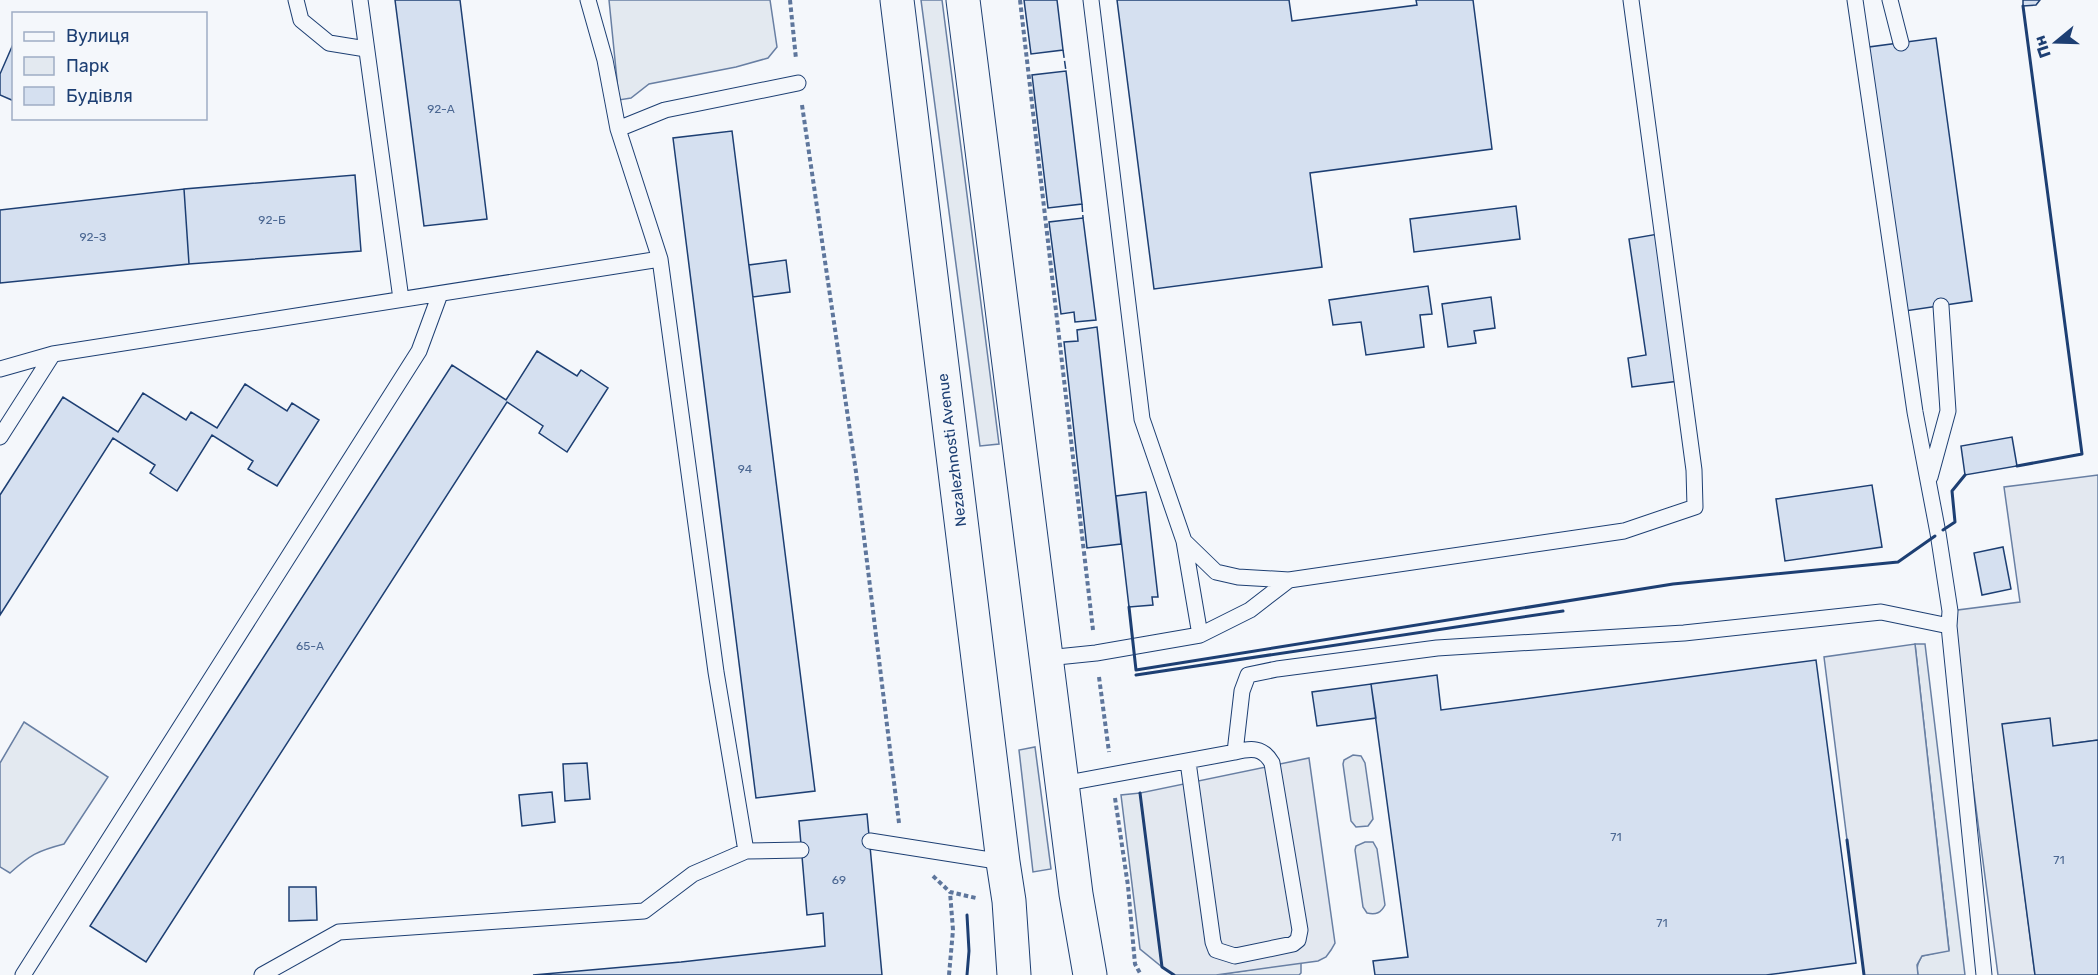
<svg xmlns="http://www.w3.org/2000/svg" width="2098" height="975" font-family="Rubik,sans-serif">
	<style>
		.green { fill: #e3e9f0; stroke: #687fa3; stroke-width: 1.5 }
		.parking { fill: #e3e8f0; stroke: #687fa3; stroke-width: 1.5 }
		.building { fill: #d5e0f0; stroke: #1d3f73; stroke-width: 1.5 }
		.lines { fill: none; stroke-linecap: round; stroke-linejoin: round }
		.service-casing { stroke: #1d3f73; stroke-width: 17 }
		.secondary-casing { stroke: #1d3f73; stroke-width: 35 }
		.path { stroke: #5e769c; stroke-width: 4; stroke-dasharray: 4.5 3; stroke-linecap: butt }
		.service { stroke: #f4f7fb; stroke-width: 15 }
		.secondary { stroke: #f4f7fb; stroke-width: 33 }
		.fence { stroke: #1d3f73; stroke-width: 1.5; stroke-dasharray: 8 3; stroke-linecap: butt }
		.wall { stroke: #1d3f73; stroke-width: 3 }
		.labels { text-anchor: middle; stroke-width: 4.5; stroke-linejoin: round; paint-order: stroke }
		.number-label { font-size: 12px; fill: #4b6792 }
		.street-label { font-size: 15px; fill: #1d3f73; stroke: #f4f7fb }
	</style>
	<rect width="100%" height="100%" fill="#f4f7fb"/>
	<path class="green" d="M609,0H770L777,47L768,58L736,67L649,84L631,98L619,100Z
		M921,0H942L999,444L980,446Z
		M1915,644H1925L1965,975H1918C1916,967 1918,963 1922,956L1949,950Z
		M24,722L108,777L64,844C37,851 30,855 10,873L0,867V763Z
		M1035,747L1051,869L1033,872L1019,750Z
		M1353,755L1361,756L1365,763L1373,819L1368,826L1356,827L1351,821L1343,764L1344,760Z
		M1140,793L1162,967L1140,949L1121,795Z
		M1365,842H1373L1377,849L1385,905C1381,913 1376,915 1367,913L1363,907L1355,850L1356,846Z
		M1301,962V973L1299,975H1216Z"/>
	<path class="parking" d="M2098,475V740L2053,746L2003,725L2035,975H1998L1950,611L2020,602L2004,487Z
		M1915,644L1949,951L1922,956L1917,965L1918,975H1864L1824,657Z
		M1309,758L1335,943L1331,950L1326,957L1318,961L1216,975H1174L1162,967L1140,793Z"/>
	<path class="building" d="M395,0H460L487,219L424,226Z
		M1024,0H1057L1063,50L1031,54Z
		M1117,0H1289L1292,21L1417,5L1416,0H1473L1492,149L1310,173L1322,267L1154,289Z
		M2023,0H2040L2036,5L2023,6Z
		M1936,38L1972,301L1905,311L1869,47Z
		M14,42V101L0,95V74Z
		M1066,71L1082,204L1048,208L1032,75Z
		M732,131L815,791L756,798L673,138Z
		M355,175L361,251L189,264L184,189Z
		M184,189L189,264L0,283V210Z
		M1516,206L1520,239L1414,252L1410,219Z
		M1083,218L1096,320L1075,322L1074,312L1061,314L1049,222Z
		M1658,234L1679,381L1632,387L1628,358L1646,355L1629,239Z
		M786,260L790,292L753,297L749,265Z
		M1428,286L1432,314L1420,315L1424,347L1366,355L1361,322L1333,325L1329,300Z
		M1491,297L1495,328L1474,331L1476,343L1448,347L1442,304Z
		M1097,327L1121,544L1087,548L1064,342L1078,341L1077,330Z
		M537,351L577,376L581,370L608,388L567,452L539,433L543,426L507,402L146,962L90,926L452,365L506,400Z
		M245,384L287,411L292,403L319,420L277,486L248,469L253,461L212,435L177,491L150,473L155,465L113,438L0,615V495L63,397L118,432L143,393L186,420L191,412L217,428Z
		M2012,437L2017,466L1965,475L1961,446Z
		M1872,485L1882,547L1785,561L1776,499Z
		M1146,492L1158,597H1152L1153,605L1129,607L1116,496Z
		M2003,547L2011,589L1982,595L1974,553Z
		M1816,660L1856,963L1766,975H1375L1373,961L1408,957L1371,684L1437,675L1441,710Z
		M1371,684L1376,718L1317,726L1312,692Z
		M2050,718L2053,746L2098,740V975H2035L2002,724Z
		M587,763L590,799L565,801L563,764Z
		M552,792L555,822L522,826L519,795Z
		M867,814L882,975H533L681,962L825,946L823,913L807,915L799,821Z
		M289,887H316L317,920L289,921Z"/>
	<g class="lines">
		<defs>
			<path id="service" d="M296,0L301,20L329,43L366,49
				M360,0L401,299
				M588,0L605,60L618,129
				M1091,0L1142,419L1184,541L1216,572L1238,577L1289,580L1624,531L1695,507L1694,470L1631,0
				M1855,0L1915,412L1938,533L1950,611L1949,626L1984,975
				M1890,0L1901,43
				M0,369L53,354L660,259
				M0,437L53,354
				M1930,477L1948,411L1941,306
				M1200,635L1250,610L1289,580
				M1047,658L1096,653L1200,635L1184,541
				M1188,762L1213,942L1216,950L1235,956L1293,944L1298,940L1300,930L1272,763C1263,747 1251,748 1235,752
				M1062,784L1235,752L1242,691L1248,675L1277,669L1437,648L1684,633L1881,612L1949,626
				M870,841L1003,862
				M746,851L801,850
				M23,975L419,351L440,294
				M262,975L339,932L644,911L693,874L746,851L716,672L660,259L618,129L665,110L798,83"/>
			<path id="secondary" d="M897,0L1003,862L1009,901L1014,975
				M963,0L1076,894L1090,975"/>
		</defs>
		<use href="#service" class="service-casing"/>
		<use href="#secondary" class="secondary-casing"/>
		<path class="path" d="M790,0L796,59
			M1020,0L1093,630
			M802,105L856,472L899,823
			M1099,677L1109,752
			M1115,798L1128,886L1135,964L1141,975
			M933,876L950,892L976,898
			M949,975L953,930L950,892"/>
		<use href="#service" class="service"/>
		<use href="#secondary" class="secondary"/>
		<path class="fence" d="M1063,50L1066,71
			M1082,204L1083,218"/>
		<path class="wall" d="M2017,466L2082,454L2023,6
			M1943,530L1955,522L1952,491L1965,475
			M1129,607L1136,670L1673,584L1898,562L1935,536
			M1136,675L1563,611
			M1140,793L1162,967L1174,975
			M1847,840L1864,975
			M967,975L969,951L967,915"/>
	</g>
	<g class="labels">
		<g class="number-label">
			<text x="441" y="113">92-А</text>
			<text x="272" y="224">92-Б</text>
			<text x="93" y="241">92-З</text>
			<text x="745" y="473">94</text>
			<text x="310" y="650">65-А</text>
			<text x="1616" y="841">71</text>
			<text x="2059" y="864">71</text>
			<text x="839" y="884">69</text>
			<text x="1662" y="927">71</text>
		</g>
		<g class="street-label">
			<text transform="translate(952 450) rotate(-97)" y="5">Nezalezhnosti Avenue</text>
		</g>
	</g>
	<rect x="12" y="12" width="195" height="108" fill="#f4f7fb" stroke="#9eadc5" stroke-width="1.5"/>
	<rect x="24" y="32" width="30" height="9" fill="#f4f7fb" stroke="#9eadc5" stroke-width="1.5"/>
	<text x="66" y="42" font-size="18" fill="#1d3f73">Вулиця</text>
	<rect x="24" y="57" width="30" height="18" fill="#e3e9f0" stroke="#9eadc5" stroke-width="1.5"/>
	<text x="66" y="72" font-size="18" fill="#1d3f73">Парк</text>
	<rect x="24" y="87" width="30" height="18" fill="#d5e0f0" stroke="#9eadc5" stroke-width="1.5"/>
	<text x="66" y="102" font-size="18" fill="#1d3f73">Будівля</text>
	<g transform="translate(2056 42) rotate(251)" stroke="#f4f7fb" stroke-width="4.5" paint-order="stroke">
	<path d="M0-4.5L10 22L0 15L-10 22Z" fill="#1d3f73"/>
	<text y="-9" font-size="16" font-weight="bold" text-anchor="middle" fill="#1d3f73">Пн</text>
	</g>
</svg>
